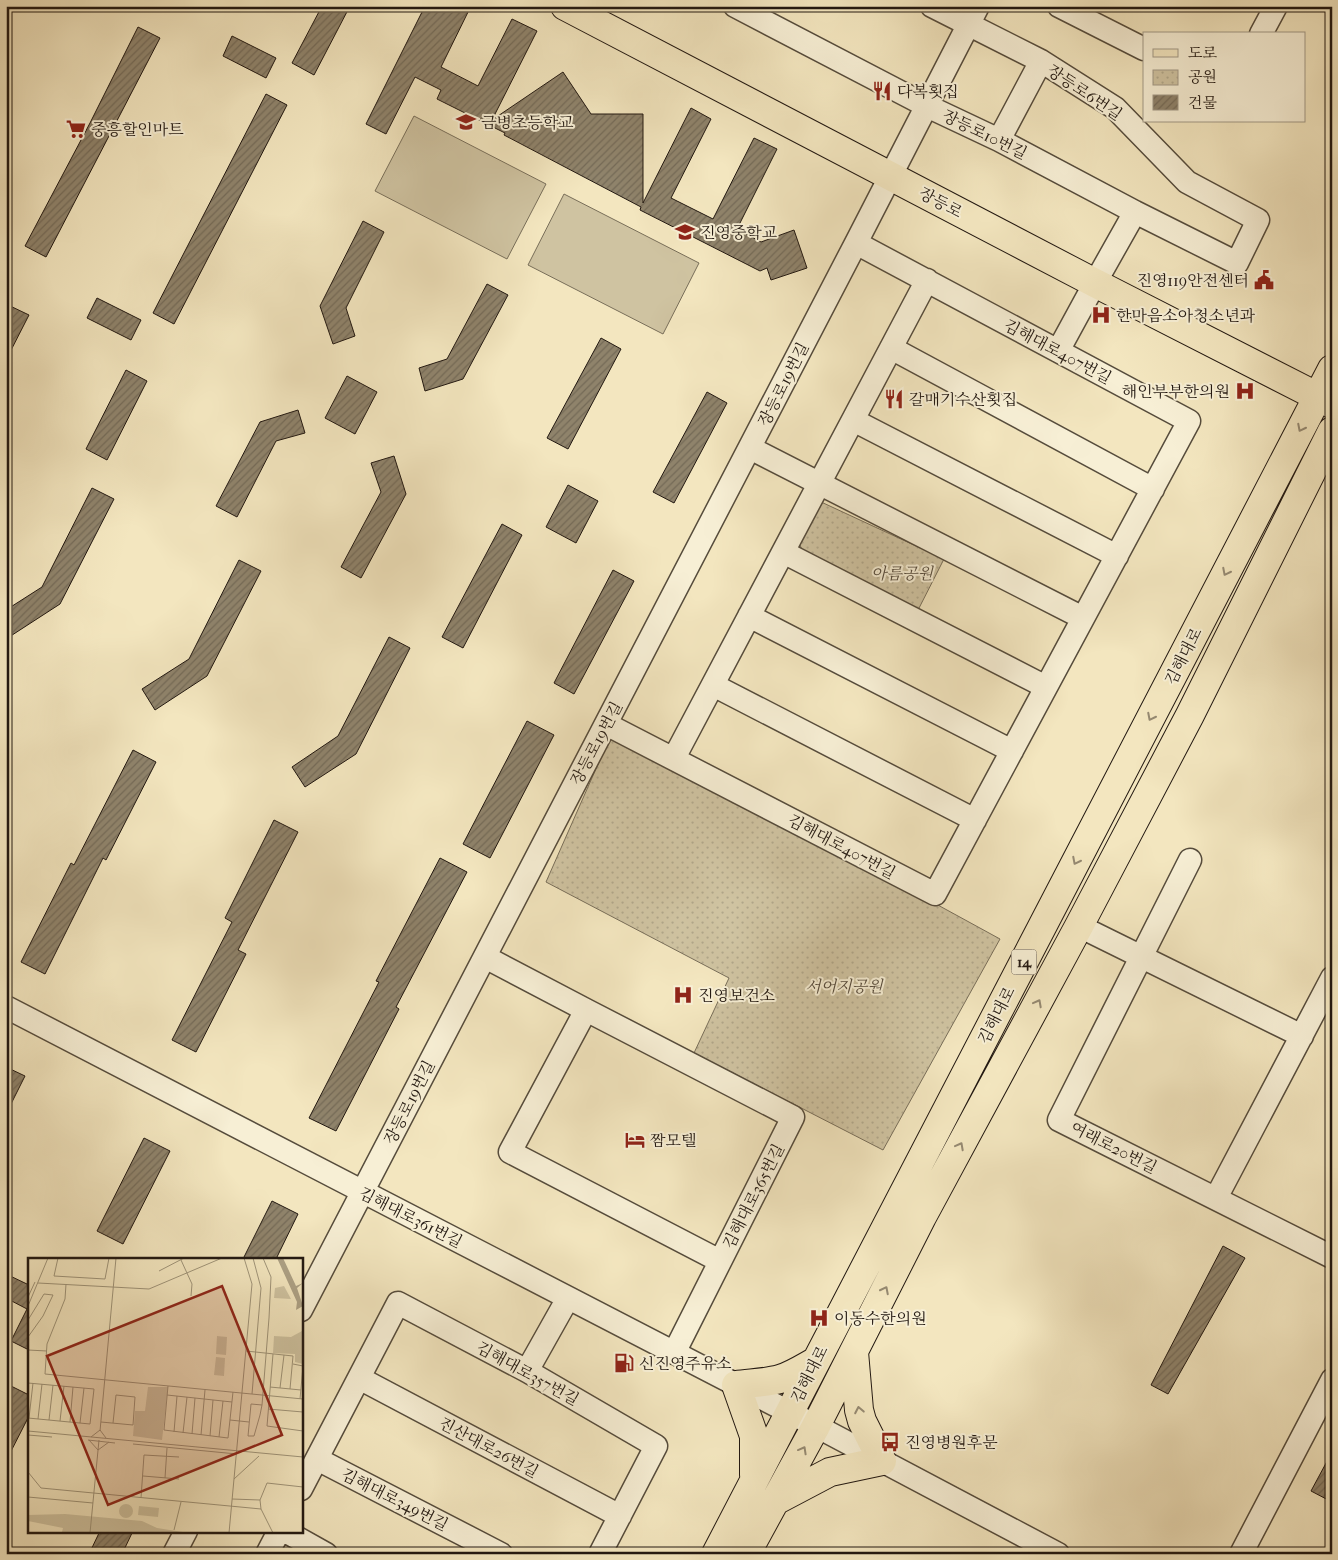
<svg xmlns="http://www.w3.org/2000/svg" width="1338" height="1560" font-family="'IM FELL French Canon','Noto Serif KR',serif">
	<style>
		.park { fill: url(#park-dots); stroke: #786e59 }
		.pitch { fill: #cfc3a1; stroke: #786e59 }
		.building { fill: url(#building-hatch); stroke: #221811 }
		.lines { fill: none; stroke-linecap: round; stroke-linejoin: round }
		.minor-casing { stroke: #564c3c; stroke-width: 25 }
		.major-casing { stroke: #221811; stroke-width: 30 }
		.minor { stroke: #f7efd5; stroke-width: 22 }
		.major { stroke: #f3e6bf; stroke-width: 28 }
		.oneway { stroke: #958971 }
		.labels { text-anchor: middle; stroke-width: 4; stroke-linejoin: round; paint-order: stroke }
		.shield { fill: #f7efd5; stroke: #62584c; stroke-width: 1 }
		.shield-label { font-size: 15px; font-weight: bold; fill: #221811 }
		.poi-label { font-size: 16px; fill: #221811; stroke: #f7efd5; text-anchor: start }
		.street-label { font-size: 16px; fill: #221811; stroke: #f7efd5 }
		.park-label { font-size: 16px; font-style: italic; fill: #564b3c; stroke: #f7efd5 }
		.inset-road { fill: none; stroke: #9f9479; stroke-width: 1 }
		.view { fill: #8f2418; fill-opacity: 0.15; stroke: #8f2418; stroke-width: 2.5 }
		.inset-edge { fill: none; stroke: #221811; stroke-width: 2.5 }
	</style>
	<defs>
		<pattern id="park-dots" width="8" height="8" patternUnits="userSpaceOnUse" patternTransform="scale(1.25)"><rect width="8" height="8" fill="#cfc3a1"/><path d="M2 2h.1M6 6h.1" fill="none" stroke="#b1a78a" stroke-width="1.8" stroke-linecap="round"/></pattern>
		<pattern id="building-hatch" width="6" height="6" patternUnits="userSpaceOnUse" patternTransform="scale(1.25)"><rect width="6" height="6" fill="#8f836b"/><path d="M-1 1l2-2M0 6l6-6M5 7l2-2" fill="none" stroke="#746a57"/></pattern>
	</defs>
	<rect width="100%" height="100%" fill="#f3e6bf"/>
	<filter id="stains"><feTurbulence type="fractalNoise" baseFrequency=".004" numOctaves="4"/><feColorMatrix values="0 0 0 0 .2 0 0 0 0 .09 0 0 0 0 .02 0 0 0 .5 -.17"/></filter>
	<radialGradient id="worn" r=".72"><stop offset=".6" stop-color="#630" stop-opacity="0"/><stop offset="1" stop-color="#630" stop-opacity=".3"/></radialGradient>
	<path class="park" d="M819,501L944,559L916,614L806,558L798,541Z
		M614,728L1000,939L883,1150L694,1053L729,978L546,882Z"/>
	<path class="pitch" d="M414,116L546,184L507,259L375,191Z
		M564,194L699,263L663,334L528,265Z"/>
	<path class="building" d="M322,6H350L314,75L292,63Z
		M425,6H471L441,67L478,86L512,19L537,31L492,120L563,72L591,114H643V203L691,108L711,119L671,198L713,219L754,138L777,149L737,229L761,242L794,230L807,268L771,280L767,268L760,271L640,210L641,207L504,135L505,133L437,99L441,90L415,77L386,134L366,124Z
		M138,27L160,38L46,257L25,246L90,123Z
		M232,36L276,58L266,78L223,56Z
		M266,94L287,105L174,324L153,313Z
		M363,221L384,232L346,308L355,336L333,344L320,306Z
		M487,284L508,295L463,379L425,391L419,368L447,359Z
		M97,298L141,320L131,340L87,318Z
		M6,304L29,315L6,360Z
		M601,338L621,349L568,449L547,438Z
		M126,370L147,381L107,460L86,449Z
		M347,376L377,392L355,434L325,418Z
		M707,392L727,403L674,503L653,492Z
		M298,410L305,433L276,441L237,517L216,506L260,422Z
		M394,456L406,494L361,578L341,567L381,492L371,463Z
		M568,485L598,501L576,543L546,527Z
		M92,488L114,499L60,604L6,639V610L42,587Z
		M502,524L522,535L463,648L442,637Z
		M239,560L261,571L207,676L155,710L142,689L189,659Z
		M613,570L634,581L574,694L554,683Z
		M389,637L410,648L356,754L305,787L292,767L338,736Z
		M527,721L554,735L490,858L463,844Z
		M133,750L156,762L106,860L103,858L45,974L21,962L71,863L74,865Z
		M274,820L298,832L238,950L246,954L196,1052L172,1040L232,922L225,918Z
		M440,858L467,872L396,1007L399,1009L336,1131L309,1118L379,982L376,981Z
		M6,1067L25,1076L6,1114Z
		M144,1138L170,1151L123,1244L97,1231Z
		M272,1201L298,1214L276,1259H243Z
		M1223,1246L1245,1258L1168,1394L1151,1385Z
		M6,1274L29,1285V1350L11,1341L27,1309L6,1298Z
		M11,1386L29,1395V1416L6,1461V1396Z
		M1332,1452V1502L1311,1491Z
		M100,1531H133L122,1554H89Z"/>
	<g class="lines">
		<defs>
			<path id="minor" d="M735,6L927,106L999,140L1135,212L1237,263L1258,220L1187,182L1115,108L1041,61L932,6
				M1059,6L1144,49
				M1261,34L1276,6
				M999,140L1041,61
				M891,348L1153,489
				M1058,351L1095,283L1135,212
				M853,420L1117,556
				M750,448L1083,618
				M783,552L1046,687
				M749,616L1012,751
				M713,685L975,820
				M606,724L935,894L1189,421L856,243
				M674,758L927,280
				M1190,860L1059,1120L1332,1257
				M1079,926L1302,1036
				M485,957L586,1010
				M6,1007L816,1426L1058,1554
				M1216,1198L1332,978
				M301,1310L856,243L978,6
				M674,1353L793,1117L586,1010L510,1152L720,1261
				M527,1371L568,1298
				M359,1378L620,1516
				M317,1459L501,1554
				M301,1489L398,1303L527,1371L656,1446L600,1554
				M285,1531L326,1554
				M174,1554L186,1531
				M267,1554L279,1531
				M1241,1554L1332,1380"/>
			<path id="major" d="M565,6L1095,283L1332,404
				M754,1475V1436L736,1385C750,1383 766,1383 780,1379C793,1375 805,1367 816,1361
				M775,1501L830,1472L882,1461L862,1421L859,1410L854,1352
				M716,1554L1332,369
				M746,1554L816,1426L922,1217L1079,926L1190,715L1332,431"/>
		</defs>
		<use href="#minor" class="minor-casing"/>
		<use href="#major" class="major-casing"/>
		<use href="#minor" class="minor"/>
		<use href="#major" class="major"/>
	</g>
	<defs><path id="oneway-chevron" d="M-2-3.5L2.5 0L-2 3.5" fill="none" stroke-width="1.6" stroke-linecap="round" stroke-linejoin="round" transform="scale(1.25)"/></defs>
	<g class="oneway">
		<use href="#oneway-chevron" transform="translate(1301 428) rotate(117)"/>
		<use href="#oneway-chevron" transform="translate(1226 572) rotate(117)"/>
		<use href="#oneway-chevron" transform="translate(1151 717) rotate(117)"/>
		<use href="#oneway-chevron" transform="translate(1076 861) rotate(117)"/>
		<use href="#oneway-chevron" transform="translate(1038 1003) rotate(-62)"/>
		<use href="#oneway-chevron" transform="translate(960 1146) rotate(-62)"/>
		<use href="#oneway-chevron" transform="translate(885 1290) rotate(-63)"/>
		<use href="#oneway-chevron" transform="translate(859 1410) rotate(-101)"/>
		<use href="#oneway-chevron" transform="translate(803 1450) rotate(-61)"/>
	</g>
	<defs>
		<symbol id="restaurant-bare" viewBox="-9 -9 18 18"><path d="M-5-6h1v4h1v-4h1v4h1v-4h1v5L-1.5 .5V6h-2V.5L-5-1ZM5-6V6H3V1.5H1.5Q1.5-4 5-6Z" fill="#8f2418" stroke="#f7efd5" stroke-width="2.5" paint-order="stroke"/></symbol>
		<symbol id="school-bare" viewBox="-9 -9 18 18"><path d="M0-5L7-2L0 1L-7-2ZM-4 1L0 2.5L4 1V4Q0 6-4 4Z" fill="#8f2418" stroke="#f7efd5" stroke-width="2.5" paint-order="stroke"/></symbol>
		<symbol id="supermarket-bare" viewBox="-9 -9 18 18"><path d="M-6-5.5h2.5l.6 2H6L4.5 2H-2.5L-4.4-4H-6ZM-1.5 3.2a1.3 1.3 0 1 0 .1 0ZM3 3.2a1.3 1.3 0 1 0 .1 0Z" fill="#8f2418" stroke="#f7efd5" stroke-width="2.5" paint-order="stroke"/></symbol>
		<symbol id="civic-bare" viewBox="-9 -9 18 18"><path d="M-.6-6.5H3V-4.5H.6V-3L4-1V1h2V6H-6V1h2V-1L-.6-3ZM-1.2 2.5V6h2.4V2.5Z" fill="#8f2418" stroke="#f7efd5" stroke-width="2.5" paint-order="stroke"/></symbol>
		<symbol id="hospital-bare" viewBox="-9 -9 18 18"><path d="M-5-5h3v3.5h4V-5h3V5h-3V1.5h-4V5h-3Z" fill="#8f2418" stroke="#f7efd5" stroke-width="2.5" paint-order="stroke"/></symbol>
		<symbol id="hotel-bare" viewBox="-9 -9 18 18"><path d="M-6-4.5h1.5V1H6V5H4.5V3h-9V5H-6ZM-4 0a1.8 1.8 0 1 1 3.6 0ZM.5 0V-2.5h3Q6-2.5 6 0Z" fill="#8f2418" stroke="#f7efd5" stroke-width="2.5" paint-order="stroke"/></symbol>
		<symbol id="fuel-bare" viewBox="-9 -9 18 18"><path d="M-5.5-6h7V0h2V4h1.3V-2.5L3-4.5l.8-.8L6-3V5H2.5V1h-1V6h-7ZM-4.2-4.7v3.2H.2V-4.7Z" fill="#8f2418" stroke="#f7efd5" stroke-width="2.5" paint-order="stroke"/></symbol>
		<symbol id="bus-bare" viewBox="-9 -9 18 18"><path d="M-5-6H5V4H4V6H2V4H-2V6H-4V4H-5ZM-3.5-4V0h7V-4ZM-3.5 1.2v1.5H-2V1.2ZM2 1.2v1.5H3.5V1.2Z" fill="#8f2418" stroke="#f7efd5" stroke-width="2.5" paint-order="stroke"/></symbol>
	</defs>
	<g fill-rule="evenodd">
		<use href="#restaurant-bare" x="868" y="77" width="28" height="28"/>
		<use href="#school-bare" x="452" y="108" width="28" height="28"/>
		<use href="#supermarket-bare" x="62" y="115" width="28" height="28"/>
		<use href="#school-bare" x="671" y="218" width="28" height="28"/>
		<use href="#civic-bare" x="1250" y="266" width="28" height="28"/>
		<use href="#hospital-bare" x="1087" y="301" width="28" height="28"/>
		<use href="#hospital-bare" x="1231" y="377" width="28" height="28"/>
		<use href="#restaurant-bare" x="880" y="385" width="28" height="28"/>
		<use href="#hospital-bare" x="669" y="981" width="28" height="28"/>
		<use href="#hotel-bare" x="621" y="1126" width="28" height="28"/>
		<use href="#hospital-bare" x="805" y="1304" width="28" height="28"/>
		<use href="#fuel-bare" x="610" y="1349" width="28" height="28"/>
		<use href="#bus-bare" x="876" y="1428" width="28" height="28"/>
	</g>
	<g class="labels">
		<rect class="shield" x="1011.5" y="949.5" width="25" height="25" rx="4"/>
		<g class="shield-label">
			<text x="1024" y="967">14</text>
		</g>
		<g class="poi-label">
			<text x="897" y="97">다복횟집</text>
			<text x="481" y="128">금병초등학교</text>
			<text x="91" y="135">중흥할인마트</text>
			<text x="700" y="238">진영중학교</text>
			<text x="1249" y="286" text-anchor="end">진영119안전센터</text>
			<text x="1116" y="321">한마음소아청소년과</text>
			<text x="1230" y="397" text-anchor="end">해인부부한의원</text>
			<text x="909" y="405">갈매기수산횟집</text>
			<text x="698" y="1001">진영보건소</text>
			<text x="650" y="1146">짬모텔</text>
			<text x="834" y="1324">이동수한의원</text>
			<text x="639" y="1369">신진영주유소</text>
			<text x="905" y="1448">진영병원후문</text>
		</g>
		<g class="street-label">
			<text transform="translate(1085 92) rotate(34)" y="6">장등로6번길</text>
			<text transform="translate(985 134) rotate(26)" y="6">장등로10번길</text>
			<text transform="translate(941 202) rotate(28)" y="6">장등로</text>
			<text transform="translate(1058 351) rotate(28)" y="6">김해대로407번길</text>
			<text transform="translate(783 384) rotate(-63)" y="6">장등로19번길</text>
			<text transform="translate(1183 656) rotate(-63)" y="6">김해대로</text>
			<text transform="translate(596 743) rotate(-62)" y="6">장등로19번길</text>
			<text transform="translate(842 846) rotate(28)" y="6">김해대로407번길</text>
			<text transform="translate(996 1015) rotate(-63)" y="6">김해대로</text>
			<text transform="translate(409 1102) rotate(-63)" y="6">장등로19번길</text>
			<text transform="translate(1114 1147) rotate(27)" y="6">여래로20번길</text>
			<text transform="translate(753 1196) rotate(-63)" y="6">김해대로365번길</text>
			<text transform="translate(411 1217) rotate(27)" y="6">김해대로361번길</text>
			<text transform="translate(528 1373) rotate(29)" y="6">김해대로357번길</text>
			<text transform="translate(809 1374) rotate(-63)" y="6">김해대로</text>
			<text transform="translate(489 1447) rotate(28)" y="6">진산대로26번길</text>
			<text transform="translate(395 1499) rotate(27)" y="6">김해대로349번길</text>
		</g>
		<g class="park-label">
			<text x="902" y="579">아름공원</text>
			<text x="844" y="992">서어지공원</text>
		</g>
	</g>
	<g transform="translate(28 1258)">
		<rect width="275" height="275" fill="#f3e6bf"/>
		<path d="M256,28L263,41L246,40L247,30ZM274,73L275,106L267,104V96L245,95L246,78L263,79ZM120,129H140L134,182L105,178L107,153H117ZM37,256L114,263L129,270L161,275H38L34,274L35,270L0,263V257Z" fill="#cfc3a1"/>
		<path d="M189,78L199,79L198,97L188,96ZM188,99L197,100L196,118L186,117ZM91 253a7 7 0 1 1 14 0a7 7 0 1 1-14 0ZM111,248L131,250L130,259L110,257Z" fill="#cfc3a1"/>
		<path d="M249,0H255L268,28L275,25L269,30L275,48L268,52L269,44Z" fill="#aca084"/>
		<path class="inset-road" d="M30,0L26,18L77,21L81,0M153,2L164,26L163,38M131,13L156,0M10,25L121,31L194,0M38,26L37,41L19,86L17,116L275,141M0,39L7,24M0,48L20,0M0,62L16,36L25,37L15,58L0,79M0,92L19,93M218,93L265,98L262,131M245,96L239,168L275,173M265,106L275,108L272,141M0,125L66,131L62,166L0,160M140,128L136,172L200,180L205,134M242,129L273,132M252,130L256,97M224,136L233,30L225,0M139,137L204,144M234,147L223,146L220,178H226L232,157L234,147L241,60L243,19L235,0M240,151L275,154M1,160L5,125M10,161L14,126M21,162L25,127M202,162L221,164M32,163L36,128M42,164L45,129M73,164L105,167L107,139L88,137L85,165M52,165L56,130M0,173L275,199M72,173L88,0M146,174L149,138M155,175L159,139M164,176L167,140M0,177L24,179M173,177L177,132M182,178L185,142M63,179L72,172L78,180M191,179L195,143M60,182L87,185M61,182L70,192L81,184M105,186L209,196M0,214L13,230L233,251L232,242M115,218L151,221M137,220L139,190M206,221L231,198M0,239L65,245M113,240L116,197L151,199M204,241L232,242M232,242L239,225L275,229M233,251L245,275M146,272L153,244M62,275L71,182M201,275L224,26L216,0"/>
		<path class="view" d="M194,28L254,177L80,247L19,98Z"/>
		<rect width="275" height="275" class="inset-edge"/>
	</g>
	<rect width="1338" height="1560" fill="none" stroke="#f3e6bf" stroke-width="25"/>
	<rect x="8" y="8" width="1323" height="1545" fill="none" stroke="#221811" stroke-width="2.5"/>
	<rect x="12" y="12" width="1313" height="1535" fill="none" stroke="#221811"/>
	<rect x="1143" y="32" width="162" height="90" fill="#f7efd5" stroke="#a29987"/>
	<rect x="1153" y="49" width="25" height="8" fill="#f3e6bf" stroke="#a29987"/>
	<text x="1188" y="58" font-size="15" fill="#221811">도로</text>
	<rect x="1153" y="70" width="25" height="15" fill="url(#park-dots)" stroke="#a29987"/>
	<text x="1188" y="82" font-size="15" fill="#221811">공원</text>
	<rect x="1153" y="95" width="25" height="15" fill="url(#building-hatch)" stroke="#a29987"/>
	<text x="1188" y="108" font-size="15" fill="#221811">건물</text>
	<rect width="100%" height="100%" filter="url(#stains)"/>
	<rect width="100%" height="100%" fill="url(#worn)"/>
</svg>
